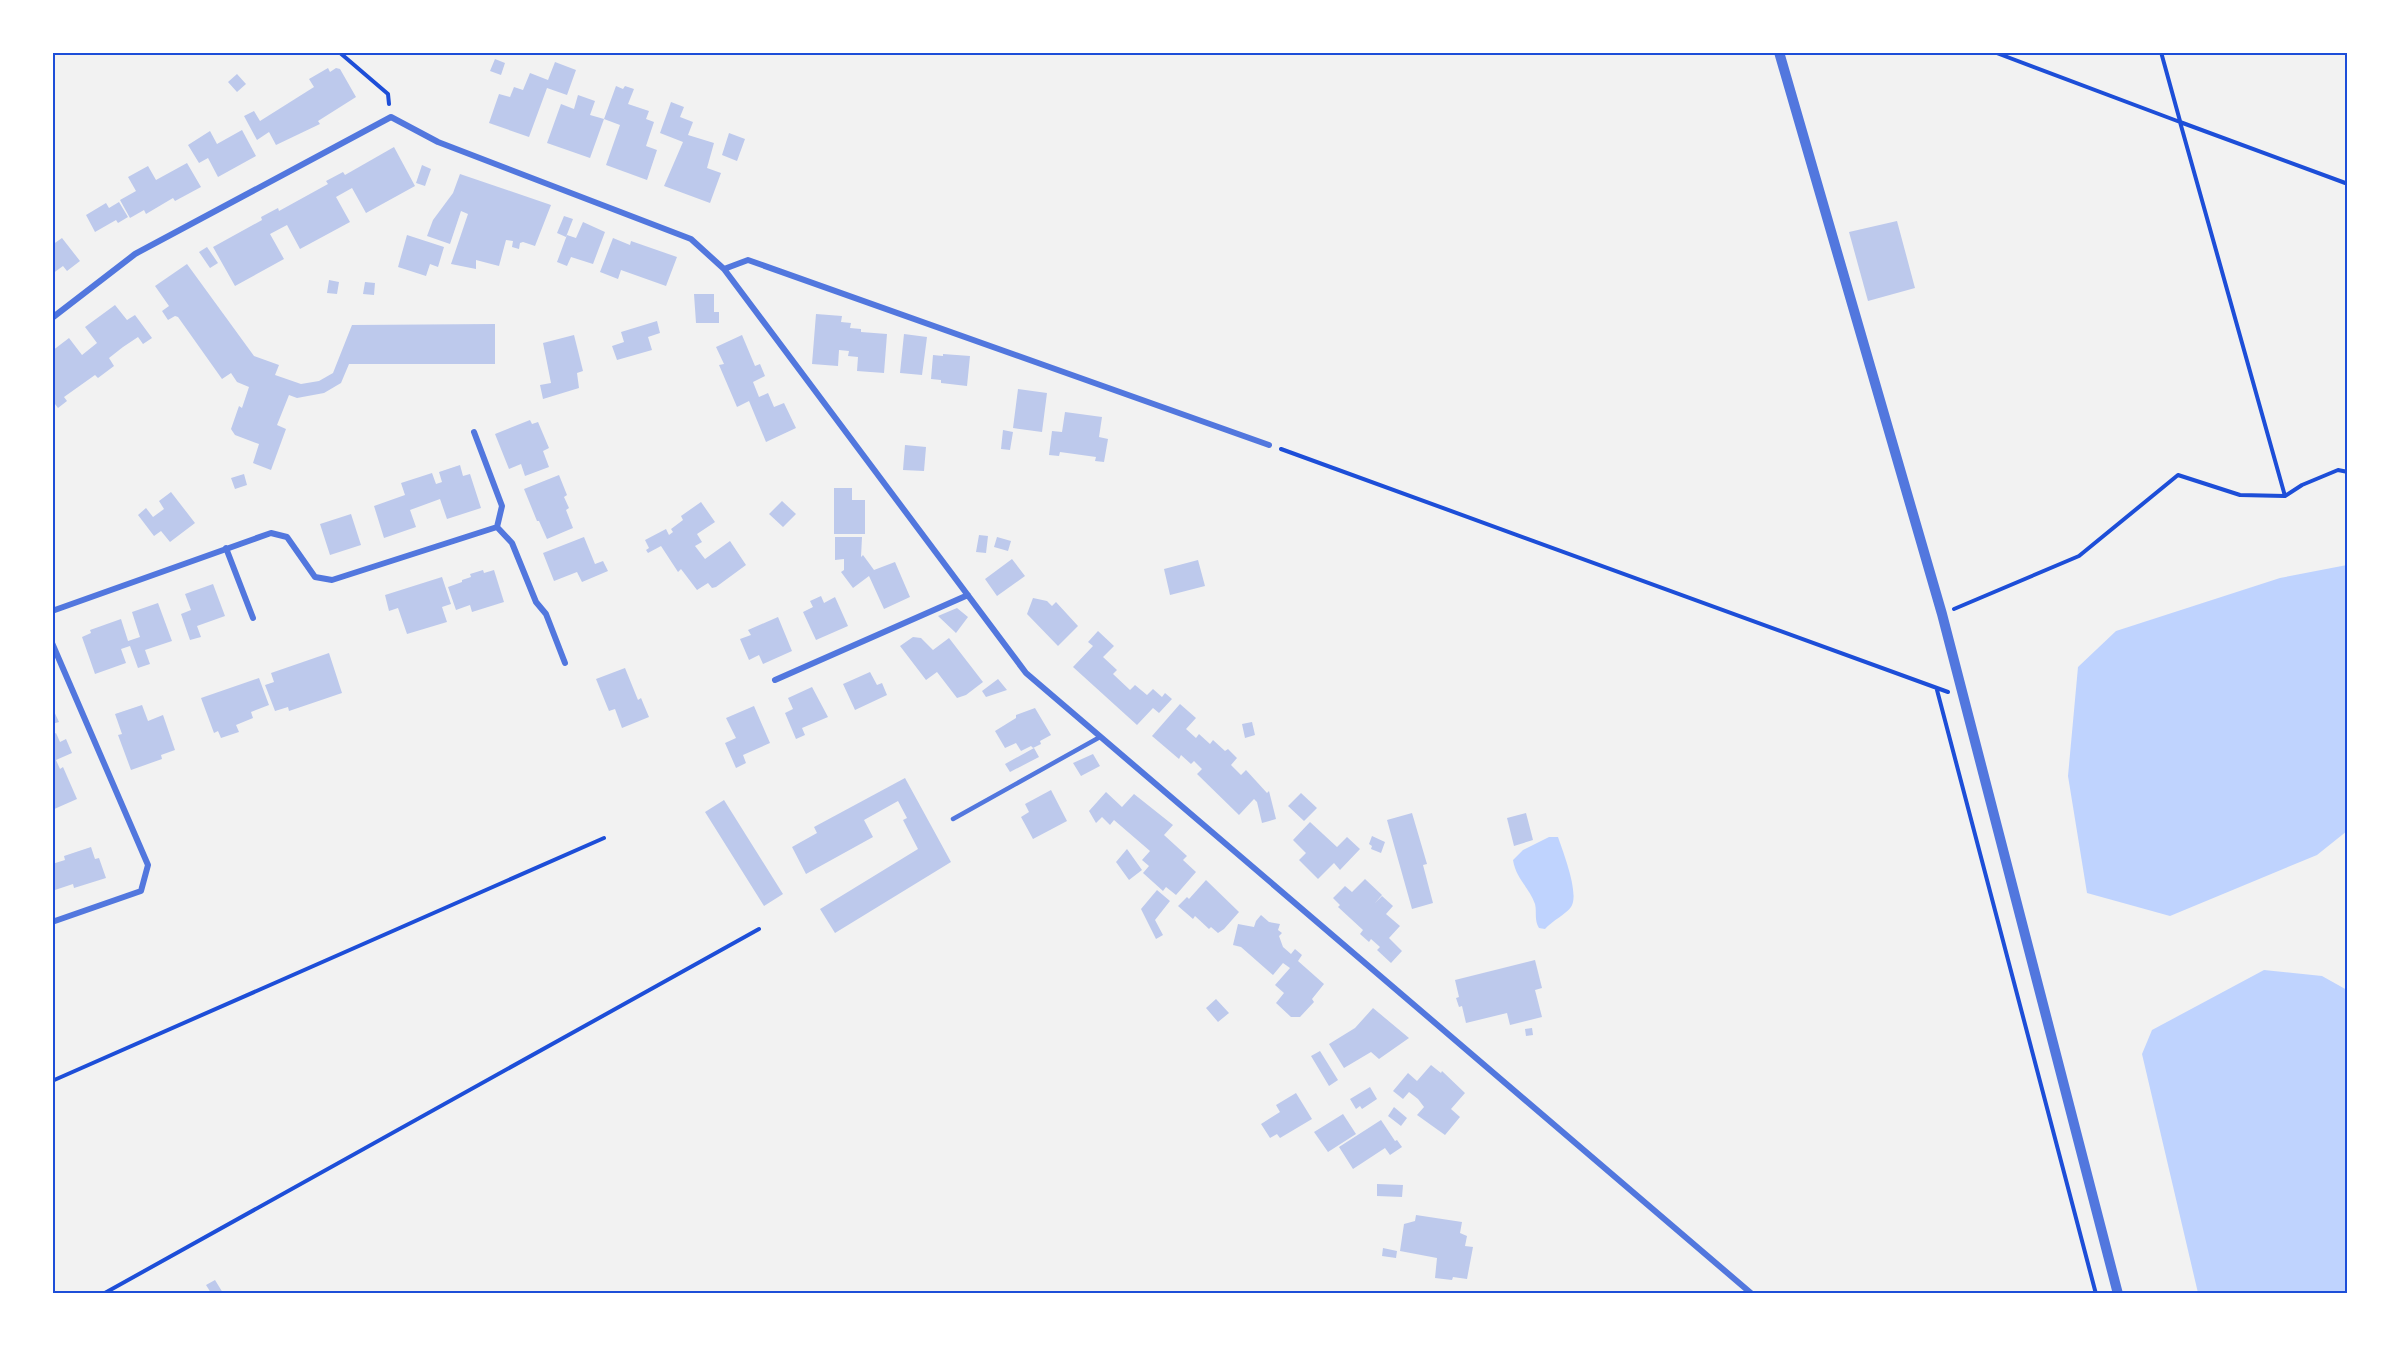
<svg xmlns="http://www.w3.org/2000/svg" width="2400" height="1346" font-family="'DM Sans',sans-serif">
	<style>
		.water { fill: #bfd3fe }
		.building { fill: #bdc9ec }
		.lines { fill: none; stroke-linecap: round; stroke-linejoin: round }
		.path { stroke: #1d4ed8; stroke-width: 4 }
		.service { stroke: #5277de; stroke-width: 4.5 }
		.minor { stroke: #5277de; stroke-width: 6 }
		.tertiary { stroke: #5277de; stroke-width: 10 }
		.neatline { fill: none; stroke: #1d4ed8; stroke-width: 2 }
	</style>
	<rect width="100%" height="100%" fill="#f2f2f2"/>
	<path class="water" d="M2347,565V831L2317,855L2170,916L2087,893L2068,776L2078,667L2116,631L2280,578Z
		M1549,837H1558C1563,852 1580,894 1571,907C1566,914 1552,921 1545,929L1539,928C1534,920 1537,912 1535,904C1529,887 1516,879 1513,860L1523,850Z
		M2264,970L2322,976L2347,990V1293H2198L2142,1054L2152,1030Z"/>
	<path class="building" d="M495,59L505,63L501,75L490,71Z
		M555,62L576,70L567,95L547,88L529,137L489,123L499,94L510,97L514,87L523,90L530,73L548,80Z
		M328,68L330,72L336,68L340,69L356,97L318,121L320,124L276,145L269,132L257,140L244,116L254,111L260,121L314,87L309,79Z
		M237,74L246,84L237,92L228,82Z
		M616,86L623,89L625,86L634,89L628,104L649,111L646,119L654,122L646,146L657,150L647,180L606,165L620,125L604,119Z
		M578,95L595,101L590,115L604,119L590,158L547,143L561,104L574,109Z
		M671,102L684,107L680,117L693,122L688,135L714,143L707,168L721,173L710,203L664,186L683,142L660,133Z
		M242,130L256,156L218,177L208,158L199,163L188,145L210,131L217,144Z
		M729,133L745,139L737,161L722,155Z
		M394,147L415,186L366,213L352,188L336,197L350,222L300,249L287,225L270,234L284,259L235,286L213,247L262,220L261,217L278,208L279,211L328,184L326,181L343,172L345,175Z
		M187,163L201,187L175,201L173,198L146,214L144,210L130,218L120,200L136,191L128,177L148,166L156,180Z
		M422,165L431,169L425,186L416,183Z
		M460,174L551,205L535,246L523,242L520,243L519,249L512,247L513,241L506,240L499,266L476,260V269L451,264L468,214L461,211L450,244L427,236L433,220L453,193Z
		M119,202L128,217L118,223L116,220L95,232L86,215L106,203L109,208Z
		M564,216L573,219L566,237L557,233Z
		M1897,221L1915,288L1868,301L1849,232Z
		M583,222L605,232L593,264L571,257L567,266L557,262L567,235L576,238Z
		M407,235L444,247L438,267L430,264L426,276L398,267Z
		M62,238L80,261L67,271L63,266L52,274V245Z
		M613,238L630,245L631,241L677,257L666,286L621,270L618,279L600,272Z
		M207,247L218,263L210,268L199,252Z
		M187,264L254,356L279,365L275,375L301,384L319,381L333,373L352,325L495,324V364H349L341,383L324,393L297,398L289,395L277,425L286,429L271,470L253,463L259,444L235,435L231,429L239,406L242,408L249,387L237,382L231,373L222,379L178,317L175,316L168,320L162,311L169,306L155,286Z
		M329,280L339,282L337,294L327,293Z
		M365,282L375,283L374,295L363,294Z
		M694,294H714V312H719V323H696Z
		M115,305L127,320L135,315L152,338L143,344L138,337L123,347L109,358L114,366L98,378L95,375L64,397L67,401L58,408L52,400V351L69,338L82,355L97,343L85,327Z
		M816,314L842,316L841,322L851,323L850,328L861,329V332L887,334L884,373L857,371L858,357L848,356L849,351L839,350L838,366L812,364Z
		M657,321L660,333L648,337L652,350L617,360L612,346L624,342L621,332Z
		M904,334L927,337L922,375L900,373Z
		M574,335L583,371L577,373L579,388L543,399L540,385L551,383L543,343Z
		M742,335L755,366L760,364L765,376L753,382L759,397L768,393L774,407L784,403L796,428L766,442L749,401L737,407L719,365L724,364L716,347Z
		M943,354L970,356L967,386L941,383V380L931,379L933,355L943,356Z
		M1018,389L1047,393L1042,432L1013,428Z
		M1065,412L1102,417L1099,437L1108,439L1104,462L1095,461L1096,457L1060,452L1059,456L1049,455L1052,431L1062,432Z
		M530,420L532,424L538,422L549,448L543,451L549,467L525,476L521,464L509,469L495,434Z
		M1003,430L1013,432L1010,450L1001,449Z
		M905,445L926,447L924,471L903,470Z
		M460,465L463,476L470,474L481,508L447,519L440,499L410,510L416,527L384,538L374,506L405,495L401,483L432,473L436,484L442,482L439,472Z
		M244,474L247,485L235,489L231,478Z
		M559,475L567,495L564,497L569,508L566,510L573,528L547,539L539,521H537L524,489Z
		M834,488H852V500H865V534H834Z
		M171,492L195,523L170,542L161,531L154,536L138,515L146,508L153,517L164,509L159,501Z
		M782,501L796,514L783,527L769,514Z
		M701,502L715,522L697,534L702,542L695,546L705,559L730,541L746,565L716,587L712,588L708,583L697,590L681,569L678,572L661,546L648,553L646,550L649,548L645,540L666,529L669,535L673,532L671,529L683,520L681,516Z
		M351,514L361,545L330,555L320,524Z
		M979,535L988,536L986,553L976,552Z
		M584,537L595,564L603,561L608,571L582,582L577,572L554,581L543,553Z
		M835,537H862L861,557L863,555L874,570L895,562L910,597L884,609L869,576L853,588L841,572L844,570V559L835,560Z
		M997,537L1011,541L1008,551L994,547Z
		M1012,559L1025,576L997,596L985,579Z
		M1198,560L1205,586L1170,595L1164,569Z
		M483,570L484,573L494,570L504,602L472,612L470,605L456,610L448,587L462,582V580L471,577L470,574Z
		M442,577L451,604L442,607L447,622L407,634L398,608L389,611L385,595Z
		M213,584L225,616L197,626L201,637L190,640L181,614L191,610L185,594Z
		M821,596L824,603L835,597L848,626L816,640L803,612L813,607L810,601Z
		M1033,598L1047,601L1052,606L1056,602L1078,626L1058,646L1027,614Z
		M158,603L172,641L145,650L150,664L138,668L130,646L121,649L126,663L95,674L82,637L91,633L90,630L121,619L128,641L140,637L132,612Z
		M957,608L968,617L956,633L938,616Z
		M778,617L792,651L763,664L759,655L749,660L740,639L751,635L748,630Z
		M1098,631L1114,646L1103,657L1117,670L1113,674L1130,690L1135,685L1147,695L1153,689L1162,697L1165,693L1172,699L1159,713L1153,708L1137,725L1073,667L1093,646L1088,642Z
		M913,637L921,638L933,650L949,638L983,682L966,695L957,698L937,672L926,680L900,646Z
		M329,653L342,693L289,711L288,707L275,711L265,685L274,682L271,673Z
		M625,668L638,700L641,698L649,717L622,728L615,709L609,711L596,679Z
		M870,672L877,685L882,683L887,695L855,710L843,684Z
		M259,678L269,705L251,712L253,718L236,725L239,732L221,738L218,731L214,733L201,698Z
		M998,679L1007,690L986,697L982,691Z
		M812,687L828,717L802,728L805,735L796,739L785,713L793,709L788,698Z
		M1180,704L1196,718L1186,729L1196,738L1199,734L1210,744L1213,740L1225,751L1228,749L1237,758L1231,765L1241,775L1246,770L1267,793L1269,791L1276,819L1262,823L1257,802L1254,799L1239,815L1197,774L1202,769L1194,761L1191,764L1181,755L1179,759L1152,736Z
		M142,705L148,721L163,715L175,750L161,755L162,759L131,770L118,735L122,734L115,714Z
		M754,706L770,743L743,755L746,763L736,768L725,743L736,738L726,718Z
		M52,707L59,722L52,724Z
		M1035,708L1051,735L1040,741L1041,744L1033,748L1031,746L1021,751L1016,743L1005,748L995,731L1016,718V715Z
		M1252,722L1255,735L1245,738L1242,724Z
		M56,733L60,742L66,739L72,753L56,760L60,769L63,767L77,799L52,810V735Z
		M1034,748L1039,757L1010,772L1005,764Z
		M1093,754L1100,766L1081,776L1073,763Z
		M905,778L951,862L835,933L820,909L918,849L903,820L907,818L898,801L864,820L873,837L806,874L792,847L817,833L814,827Z
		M1051,790L1067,821L1033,839L1021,817L1029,812L1025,804Z
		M1106,792L1122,807L1134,794L1173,825L1164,835L1187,856L1183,860L1196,872L1176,895L1166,887L1163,891L1143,873L1149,866L1142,860L1150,851L1114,820L1110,825L1102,817L1096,823L1089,811Z
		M1301,793L1317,808L1304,821L1288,806Z
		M724,800L783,894L764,906L705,812Z
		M1412,813L1427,864L1423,865L1433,903L1412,909L1387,820Z
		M1526,813L1533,840L1514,846L1507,818Z
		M1310,822L1337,847L1347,837L1360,849L1340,870L1334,863L1318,879L1299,860L1306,853L1293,840Z
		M1372,836L1385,842L1381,853L1371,849L1372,846L1369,844Z
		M91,847L95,859L99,858L106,878L74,888L73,884L52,891V864L65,860L64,856Z
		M1127,849L1142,870L1129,880L1116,862Z
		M1365,879L1382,895L1375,903L1382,896L1393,906L1386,914L1400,926L1389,938L1402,951L1391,963L1377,950L1380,947L1371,939L1369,942L1360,934L1363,930L1338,907L1340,905L1333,898L1345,886L1352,892Z
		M1206,880L1239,912L1224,929L1218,933L1211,927L1209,929L1195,916L1193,919L1178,906L1187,897L1189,899Z
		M1157,890L1170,901L1155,920L1163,935L1156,939L1141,909Z
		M1261,915L1269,922L1280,924L1278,930L1282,933L1279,936L1283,947L1291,954L1295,949L1302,955L1298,961L1324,984L1312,999L1314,1002L1300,1017H1291L1276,1003L1284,993L1275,985L1290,968L1283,963L1273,975L1241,947L1233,945L1238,924L1254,927L1256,921Z
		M1535,960L1542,988L1535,990L1542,1017L1510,1025L1507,1013L1466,1023L1462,1006L1459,1007L1456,998L1459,997L1455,980Z
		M1216,999L1229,1013L1218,1022L1206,1008Z
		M1373,1008L1409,1038L1379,1059L1371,1052L1344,1068L1329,1044L1355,1028Z
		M1532,1028L1533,1035L1526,1036L1525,1029Z
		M1320,1051L1338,1080L1329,1086L1311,1056Z
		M1431,1065L1441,1073L1442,1071L1465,1093L1451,1109L1460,1117L1445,1135L1417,1115L1424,1107L1418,1099L1409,1092L1403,1099L1393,1091L1408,1073L1417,1081Z
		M1370,1087L1377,1099L1362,1109L1360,1106L1356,1109L1350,1099Z
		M1296,1093L1312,1119L1280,1138L1277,1134L1270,1138L1261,1124L1280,1112L1276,1105Z
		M1394,1107L1407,1118L1401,1126L1388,1116Z
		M1343,1114L1356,1134L1328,1152L1314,1132Z
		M1381,1120L1395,1141L1397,1140L1402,1147L1390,1155L1385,1148L1353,1169L1339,1147Z
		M1377,1184L1403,1185L1402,1197L1377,1196Z
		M1416,1215L1462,1222L1460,1233L1467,1236L1465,1246L1473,1247L1467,1279L1453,1277L1452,1280L1435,1278L1437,1258L1400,1251L1404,1224L1415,1221Z
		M1383,1248L1397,1251L1396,1258L1382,1256Z
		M215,1280L223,1293H211L206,1285Z"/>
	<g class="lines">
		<path class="path" d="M339,52L388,94L389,104
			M1994,52L2180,122
			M2161,52L2180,121
			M1281,449L1948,692
			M2285,496L2180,122L2348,184
			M1954,609L2079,556L2178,475L2240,495L2285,496L2302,485L2338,470L2348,472
			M1937,690L2096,1294
			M52,1081L604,838
			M103,1294L759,929"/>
		<path class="service" d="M953,819L1100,737"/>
		<path class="minor" d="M724,269L748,260L1269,445
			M52,318L135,254L391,117L438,142L691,239L724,269L1026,673L1752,1294
			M474,432L502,506L497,527
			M226,548L253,618
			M52,611L271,533L287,537L315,577L332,580L497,527L512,543L536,602L546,614L565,663
			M52,643L148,865L141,891L52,922
			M775,680L968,595"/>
		<path class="tertiary" d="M1779,52L1942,614L2118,1294"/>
	</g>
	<rect width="2400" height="1346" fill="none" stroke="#ffffff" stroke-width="108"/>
	<rect x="54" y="54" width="2292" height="1238" class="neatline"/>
</svg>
